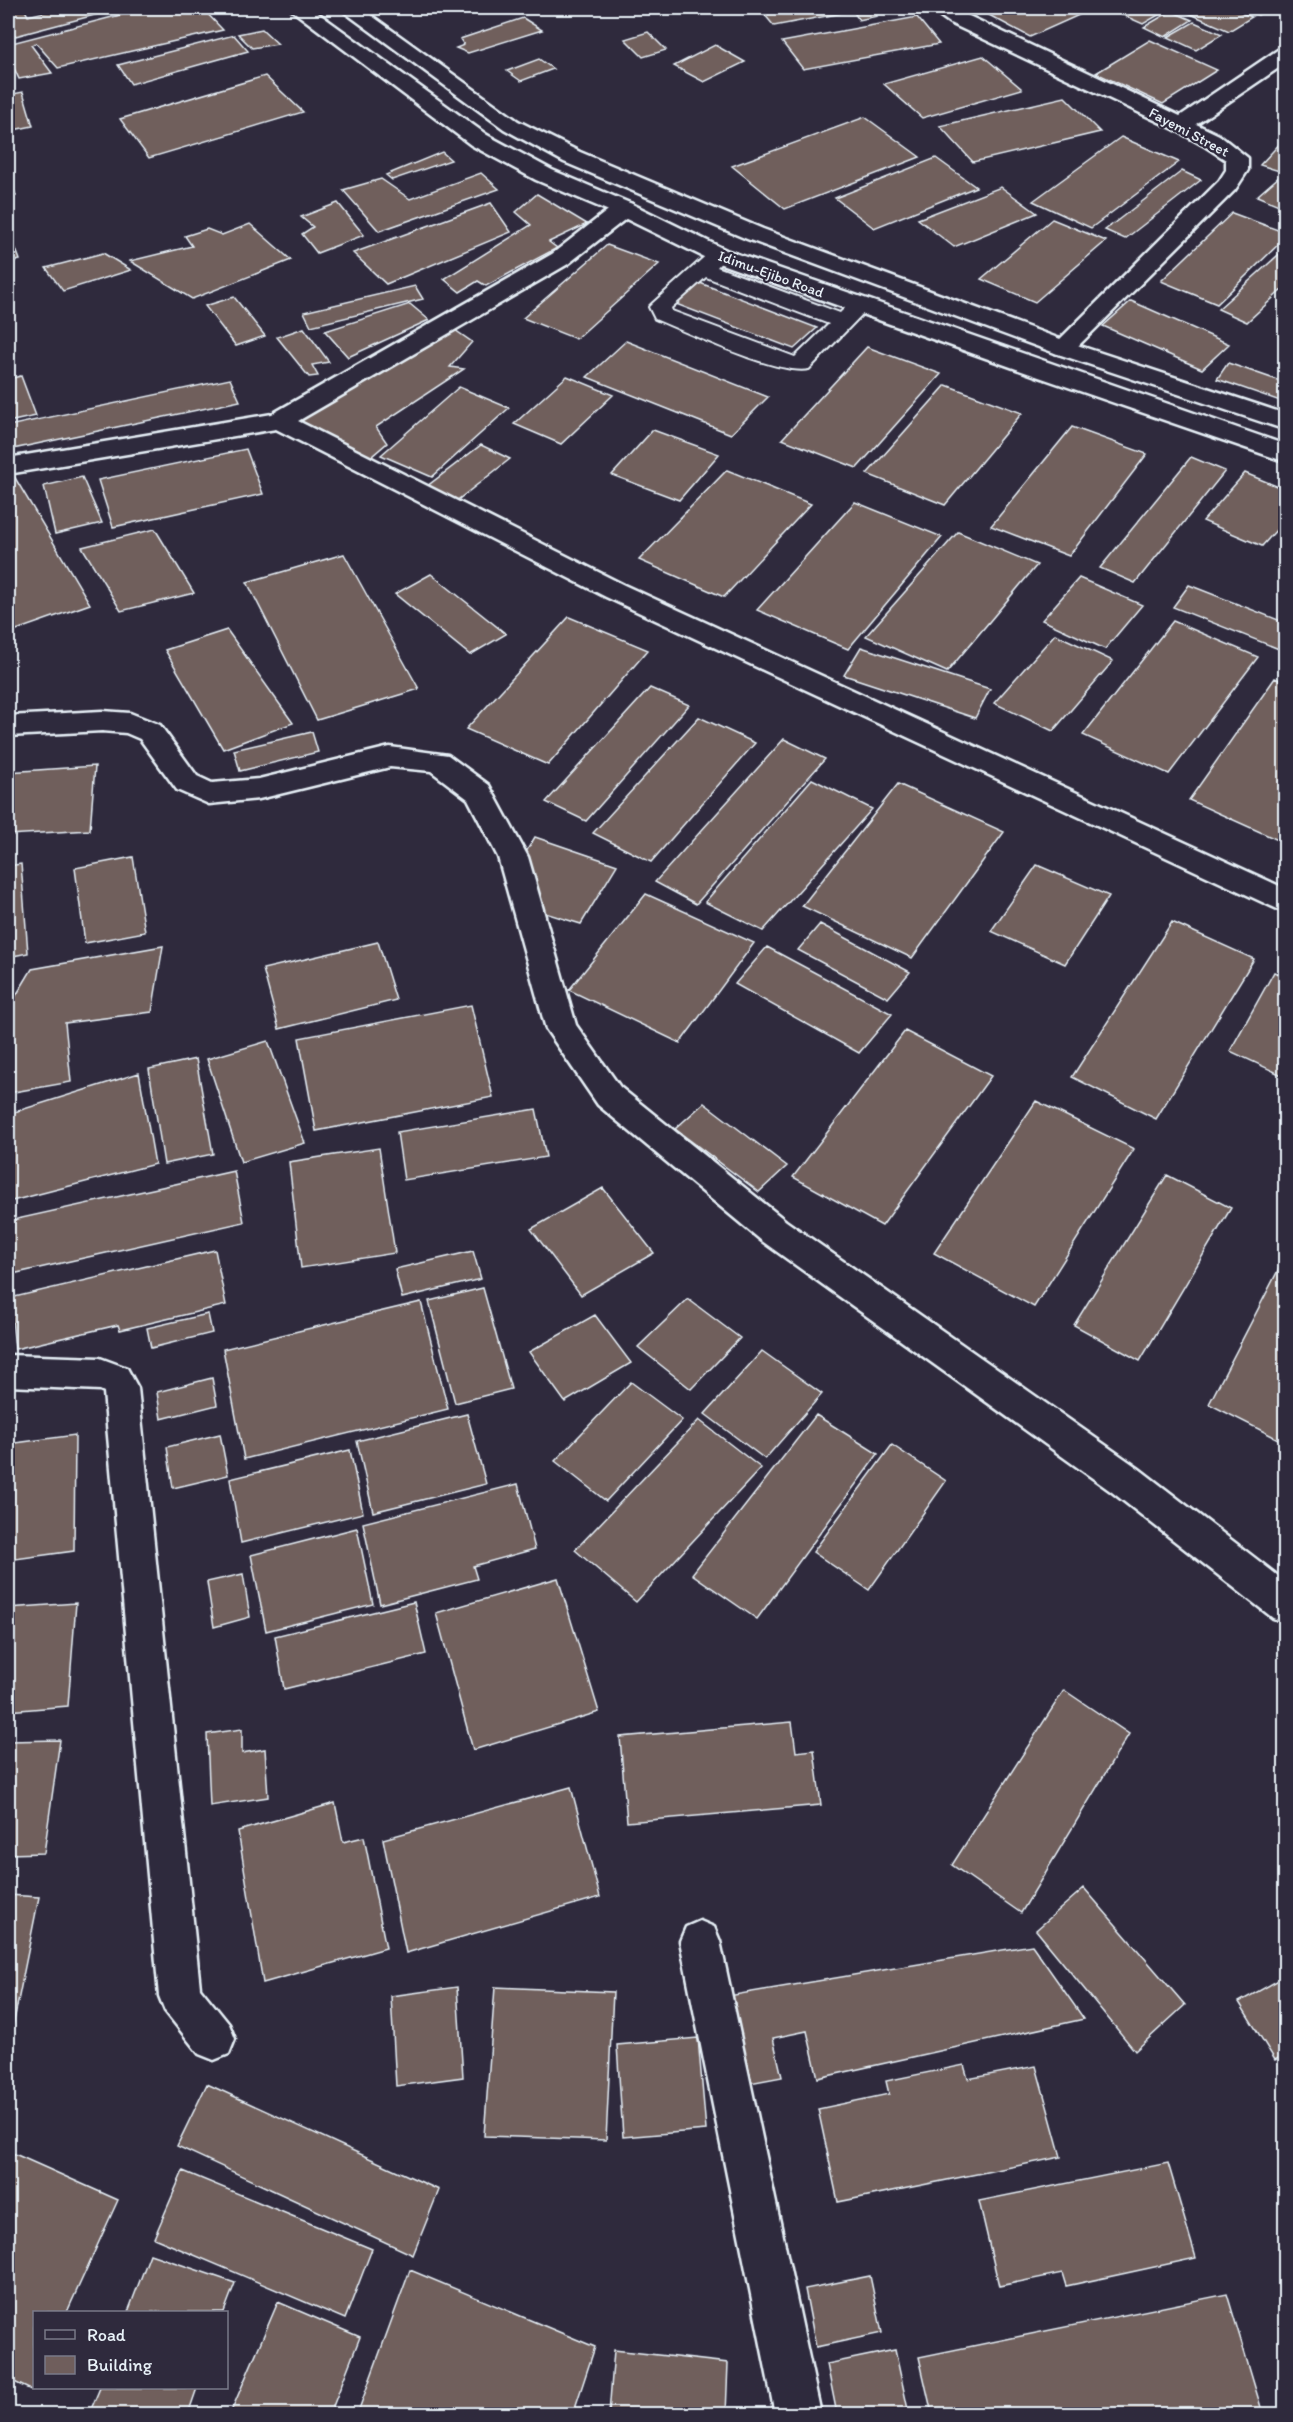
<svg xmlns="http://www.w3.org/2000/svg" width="1293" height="2422" font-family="Itim,sans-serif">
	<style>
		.building { fill: #6f5e5c; stroke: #e8f1f8; stroke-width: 1.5 }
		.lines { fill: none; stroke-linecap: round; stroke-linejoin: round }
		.service-casing { stroke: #e8f1f8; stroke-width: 4 }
		.minor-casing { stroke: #e8f1f8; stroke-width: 5 }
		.secondary-casing { stroke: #e8f1f8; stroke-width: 5 }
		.service { fill: #2f2a3d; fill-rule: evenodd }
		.minor { fill: #2f2a3d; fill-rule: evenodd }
		.secondary { fill: #2f2a3d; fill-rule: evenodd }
		.labels { text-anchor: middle; stroke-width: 4.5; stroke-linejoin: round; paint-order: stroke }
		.far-street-label { font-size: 15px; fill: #e8f1f8; stroke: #2f2a3d }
	</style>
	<rect width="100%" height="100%" fill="#2f2a3d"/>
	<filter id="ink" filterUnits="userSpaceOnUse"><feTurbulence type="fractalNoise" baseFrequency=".0167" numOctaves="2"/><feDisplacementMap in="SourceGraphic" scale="12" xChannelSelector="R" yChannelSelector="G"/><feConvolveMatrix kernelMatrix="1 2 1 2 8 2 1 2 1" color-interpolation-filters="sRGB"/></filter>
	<g filter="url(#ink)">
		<path class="building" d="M8,8H24L28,16L62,8H121L8,38Z
			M147,8H202L223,30L58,68L36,43L31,45L52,73L19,79L8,55V44Z
			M759,8H870L877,16L859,20L853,11L774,26Z
			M976,8H1082L1088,11L1030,37Z
			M1107,8H1166L1169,9L1143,24Z
			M1177,8H1230L1252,17L1229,31Z
			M1240,8H1271L1258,15Z
			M1171,11L1192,20L1165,37L1144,27Z
			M917,17L939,44L803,69L782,42Z
			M523,18L542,30L468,53L456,48L464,45L460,39Z
			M1194,22L1222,34L1196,50L1168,37Z
			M262,29L278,44L252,48L238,34Z
			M648,32L666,50L643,57L625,39Z
			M234,35L248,51L131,84L118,65Z
			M1150,40L1217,70L1163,104L1096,73Z
			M715,45L745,62L704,82L674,66Z
			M983,56L1022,89L922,118L884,84Z
			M539,59L553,69L521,81L507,71Z
			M265,76L303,112L149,158L120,119Z
			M23,92L33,126L8,131V95Z
			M1065,97L1100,132L973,162L940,126Z
			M865,117L920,157L785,209L732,166Z
			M1121,137L1179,162L1091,228L1033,201Z
			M1286,137V173L1260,165Z
			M442,152L451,160L392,180L386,175Z
			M936,158L976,187L874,228L835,198Z
			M8,171L16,196L8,198Z
			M1182,171L1201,180L1125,239L1105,230Z
			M481,173L499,189L379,231L343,190L381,179L410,199Z
			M1281,175L1286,177V208L1257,196Z
			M1001,187L1037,213L954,247L918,219Z
			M537,194L587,224L549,242L557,248L486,286L478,281L460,292L444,279L531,225L516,212Z
			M338,203L364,235L317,253L302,234L313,227L301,217Z
			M491,203L511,232L386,284L353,253Z
			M1232,213L1286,233V237L1217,304L1161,281Z
			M1052,219L1106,241L1035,302L981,279Z
			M250,224L291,260L192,299L130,261L192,246L185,236L207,229L222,235Z
			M8,228L20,260L8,263Z
			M607,245L659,264L576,339L523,318Z
			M1286,248V286L1247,322L1218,309Z
			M103,253L131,270L63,291L46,268Z
			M700,283L817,328L794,349L676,304Z
			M415,286L423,299L311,326L304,312Z
			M234,297L265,336L236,346L205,306Z
			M1131,301L1229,344L1202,369L1103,326Z
			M410,304L429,320L348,357L325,331Z
			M304,328L329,362L312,365L318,376L309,377L277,337Z
			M452,328L472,342L450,367L464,369L376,427L387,443L366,461L293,423Z
			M626,341L768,397L731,434L587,377Z
			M867,347L941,374L857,468L782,439Z
			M1228,363L1286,383V403L1217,379Z
			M21,376L36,416L8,422V379Z
			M567,376L613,395L561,444L514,424Z
			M230,379L240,401L8,450V426Z
			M946,385L1022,413L945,505L867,474Z
			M459,387L509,408L432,477L381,455Z
			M1072,427L1147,454L1069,556L991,526Z
			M653,430L719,454L679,500L612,475Z
			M481,445L510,459L455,502L426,487Z
			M246,449L263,494L113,527L98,480Z
			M1191,457L1225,471L1135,583L1100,568Z
			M8,466L90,604L8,633Z
			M727,470L811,504L724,597L639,560Z
			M1245,473L1286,490V519L1262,546L1203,521Z
			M82,477L102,523L55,534L44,486Z
			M855,502L942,537L848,649L757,610Z
			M155,529L194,593L121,611L82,547Z
			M958,532L1037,565L947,672L866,636Z
			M344,554L419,689L317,720L247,582Z
			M431,574L506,634L470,655L395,594Z
			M1079,578L1142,605L1105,649L1042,620Z
			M1189,585L1286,623V639L1279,649L1173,607Z
			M569,617L648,650L548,765L466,729Z
			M1173,621L1258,657L1169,774L1083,735Z
			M227,630L293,723L223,749L165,650Z
			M1055,634L1113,661L1053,731L994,703Z
			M861,647L990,689L975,718L844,675Z
			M1275,678L1286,683V788L1279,798L1286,801V829L1278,840L1189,800Z
			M650,688L689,705L586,821L546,802Z
			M699,717L755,743L651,862L593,833Z
			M312,732L318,752L240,771L234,750Z
			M784,739L825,759L696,904L655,882Z
			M95,766L90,830L8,835V772Z
			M812,779L872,809L763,931L705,902Z
			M898,784L1004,832L912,958L802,906Z
			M535,837L617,865L581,924L545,913L524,855Z
			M133,857L145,932L85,943L75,868Z
			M21,864L28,953L8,957V866Z
			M1037,865L1109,896L1065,964L991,931Z
			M646,894L754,943L680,1043L569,990Z
			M1172,922L1254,959L1156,1119L1072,1077Z
			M820,924L910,972L888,998L798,950Z
			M378,942L396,1000L279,1029L263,969Z
			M163,946L152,1012L65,1023L71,1082L8,1093V1009L32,969Z
			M767,947L892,1014L859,1053L735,984Z
			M1274,972L1286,977V1077L1230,1051Z
			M471,1005L493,1097L316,1131L299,1038Z
			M905,1031L991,1076L882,1226L793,1177Z
			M268,1041L305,1143L241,1162L207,1059Z
			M196,1059L213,1154L164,1164L149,1069Z
			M139,1073L155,1164L8,1202V1114Z
			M1036,1101L1134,1149L1034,1307L934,1253Z
			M704,1103L787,1166L759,1192L675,1129Z
			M536,1109L546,1157L404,1180L397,1132Z
			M379,1148L395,1253L301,1268L289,1162Z
			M234,1171L244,1222L8,1275V1221Z
			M1167,1175L1231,1208L1140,1361L1074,1325Z
			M603,1188L654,1253L581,1295L531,1229Z
			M215,1250L226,1305L120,1330L118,1325L15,1349L10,1298Z
			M473,1251L481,1279L402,1298L395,1269Z
			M1286,1255V1443L1209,1404Z
			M483,1288L511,1389L455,1403L429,1301Z
			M688,1299L740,1338L691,1389L638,1347Z
			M421,1302L448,1409L244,1459L223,1349Z
			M208,1314L212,1333L151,1348L147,1328Z
			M595,1315L631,1363L565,1402L529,1352Z
			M762,1351L822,1394L765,1459L705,1414Z
			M212,1378L217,1405L161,1419L157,1392Z
			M631,1382L682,1420L606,1501L555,1461Z
			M467,1414L486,1484L373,1512L357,1441Z
			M816,1415L878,1454L757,1619L692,1574Z
			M699,1420L761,1468L636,1602L575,1550Z
			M220,1434L228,1475L173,1488L167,1447Z
			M75,1435L74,1551L8,1560V1444Z
			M892,1445L946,1481L869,1590L813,1552Z
			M350,1450L363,1513L241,1543L230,1479Z
			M518,1484L535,1549L473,1566L477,1579L380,1604L363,1523Z
			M357,1528L373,1604L266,1631L251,1555Z
			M243,1574L250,1617L214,1627L207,1582Z
			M558,1578L599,1712L473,1750L436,1613Z
			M414,1602L426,1654L284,1689L275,1636Z
			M76,1603L68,1706L8,1711V1608Z
			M1064,1690L1129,1734L1021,1913L952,1865Z
			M792,1722L796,1752L814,1750L821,1805L627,1822L620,1737Z
			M242,1729V1753L265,1749L268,1797L210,1806L207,1734Z
			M60,1740L44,1853L8,1854V1741Z
			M571,1787L600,1897L406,1953L383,1839Z
			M335,1803L343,1842L364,1837L386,1948L263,1983L238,1831Z
			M1084,1888L1185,2005L1135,2051L1036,1930Z
			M8,1895L39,1897L12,2031H8Z
			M1032,1945L1084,2019L818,2078L807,2031L773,2038L782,2077L750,2083L728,1996Z
			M1286,1976V2054L1275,2060L1239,2002Z
			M457,1987L463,2077L396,2086L391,1996Z
			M495,1987L613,1992L606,2140L484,2136Z
			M698,2038L706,2130L623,2137L617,2045Z
			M964,2065L968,2079L1036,2066L1061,2157L838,2202L818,2109L889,2094L886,2081Z
			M207,2084L439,2190L413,2255L177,2146Z
			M8,2151L118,2200L67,2312H34V2384L31,2390L8,2379Z
			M1168,2163L1196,2258L1066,2286L1062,2273L999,2286L979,2201Z
			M183,2171L372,2249L345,2319L154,2238Z
			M150,2254L235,2283L224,2312H128Z
			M410,2270L595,2347L573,2414H363L358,2412Z
			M870,2276L882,2333L816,2347L805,2289Z
			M1227,2294L1263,2414H932L919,2357Z
			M278,2302L360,2337L330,2414H230Z
			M614,2350L728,2363L726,2414H609Z
			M895,2350L909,2414H837L827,2364Z
			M100,2388H197L188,2414H89Z"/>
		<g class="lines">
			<defs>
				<path id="service" d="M718,249L725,251L728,255L717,267L840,313C848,305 853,299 865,303L869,307L809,369C779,376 687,332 655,319L649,307L653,303L711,251ZM706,277L829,324L795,357L672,311L671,308Z"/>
				<path id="minor" d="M929,8H952L1180,116L1279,49L1286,47V63L1196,124L1219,135L1248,158V170L1235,190L1071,353L1063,355L1055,353L1051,348L1219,181L1226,170V160L1203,145L1174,129L950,23Z
					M624,202L632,204L635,209L632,214L568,264L298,421L624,585L1286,889V913L606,597L276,429L8,474V458L272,414L552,254L616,204Z
					M102,711L130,713L160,725L197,776L212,783L259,779L390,747L448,755L489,785L528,857L576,1025L620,1087L786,1221L1138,1468L1286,1582V1623L1273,1618L1112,1492L762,1241L598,1105L546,1029L498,857L468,799L431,771L390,767L259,799L209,804L177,790L140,739L126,733L102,731L8,736V716Z
					M8,1355L100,1358L127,1368L138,1388L200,1988L229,2024L235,2039L229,2054L214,2060L199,2054L165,2011L159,1996L104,1392L100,1390L8,1386Z
					M700,1921L714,1927L720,1941L821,2414H775L680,1941L686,1927Z"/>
				<path id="secondary" d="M289,8H311L487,135L552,170L632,204L726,250L1286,445V462L1036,376L710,260L616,214L536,180L471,145Z
					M339,8H361L518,121L580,152L763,229L1071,343L1286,414V430L1055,353L747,239L564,162L504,129Z"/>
			</defs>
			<use href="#service" class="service-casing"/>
			<use href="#minor" class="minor-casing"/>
			<use href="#secondary" class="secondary-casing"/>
			<use href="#service" class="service"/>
			<use href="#minor" class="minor"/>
			<use href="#secondary" class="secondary"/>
		</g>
	</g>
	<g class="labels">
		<g class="far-street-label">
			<text transform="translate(1189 132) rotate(28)" y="5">Fayemi Street</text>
			<text transform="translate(771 274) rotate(20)" y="5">Idimu-Ejibo Road</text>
		</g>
	</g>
	<rect width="1293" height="2422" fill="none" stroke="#2f2a3d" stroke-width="30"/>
	<rect x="15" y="15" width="1263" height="2392" fill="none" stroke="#e8f1f8" stroke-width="2" filter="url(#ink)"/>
	<rect x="33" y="2311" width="195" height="78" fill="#2f2a3d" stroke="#797a88" stroke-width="1.5"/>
	<rect x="45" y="2330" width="30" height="9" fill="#2f2a3d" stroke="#797a88" stroke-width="1.5"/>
	<text x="87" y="2341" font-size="18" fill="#e8f1f8">Road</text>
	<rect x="45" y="2356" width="30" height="18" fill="#6f5e5c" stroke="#797a88" stroke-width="1.5"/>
	<text x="87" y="2371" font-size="18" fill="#e8f1f8">Building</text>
</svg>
